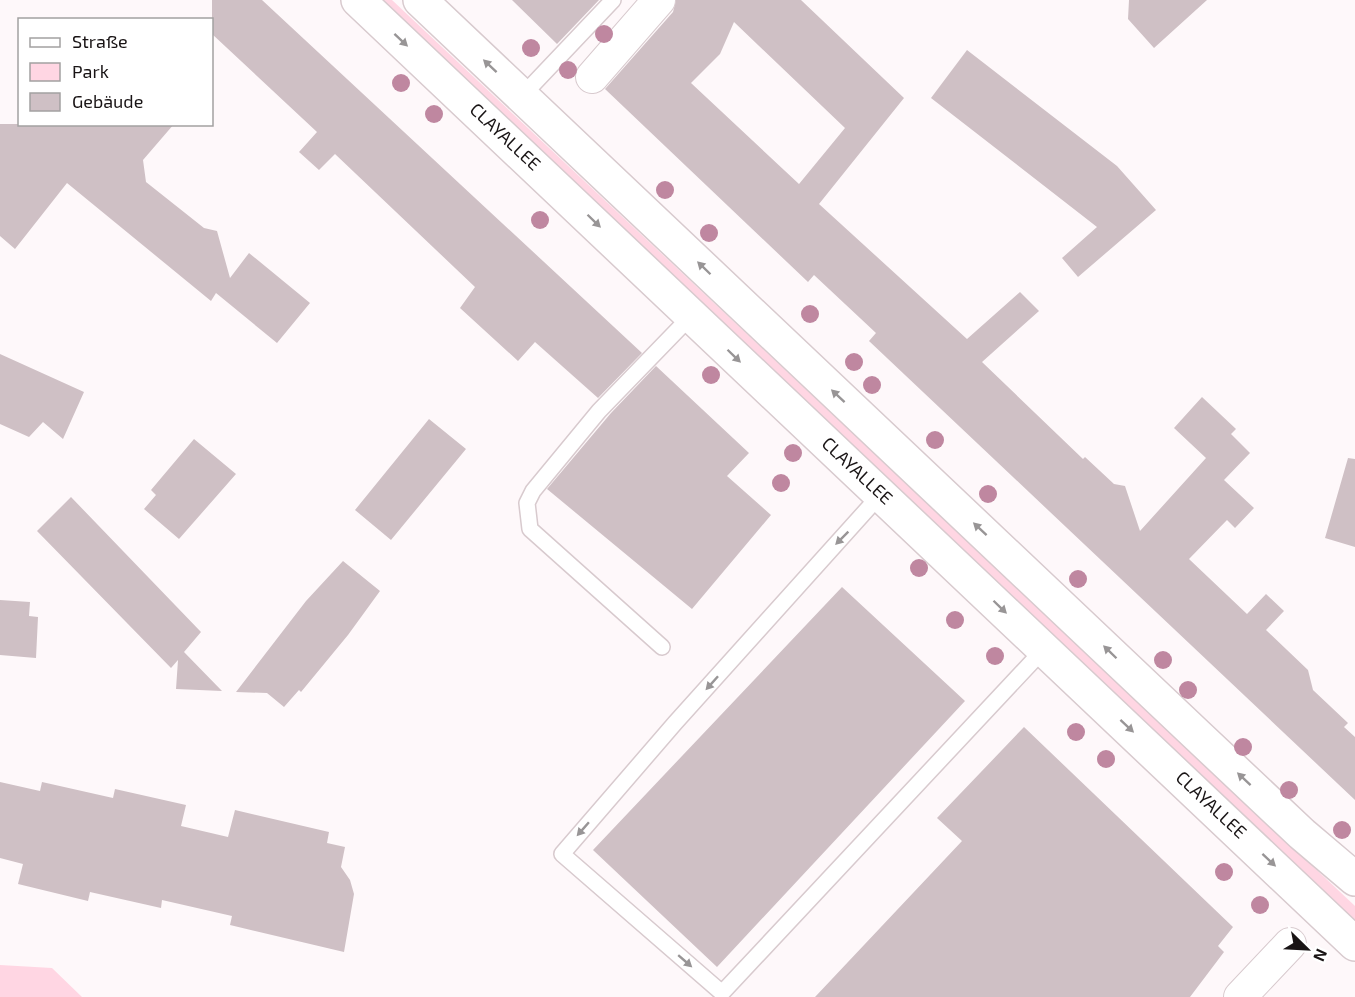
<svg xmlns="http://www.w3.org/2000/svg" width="1355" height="997" font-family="'Exo 2',sans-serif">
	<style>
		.green { fill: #ffd6e3 }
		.building { fill: #cfc0c5; fill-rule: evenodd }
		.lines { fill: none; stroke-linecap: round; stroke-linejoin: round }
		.lane-casing { stroke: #d8cace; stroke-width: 18 }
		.street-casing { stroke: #d8cace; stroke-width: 34 }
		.secondary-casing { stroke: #d8cace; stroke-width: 36 }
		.lane { stroke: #fff; stroke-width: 15 }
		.street { stroke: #fff; stroke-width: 32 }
		.secondary { stroke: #fff; stroke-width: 33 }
		.tree { fill: #bf87a0 }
		.oneway { fill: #989596 }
		.labels { text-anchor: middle; stroke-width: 4.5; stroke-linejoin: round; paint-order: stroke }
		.street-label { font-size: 18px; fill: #191415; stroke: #fff }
	</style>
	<rect width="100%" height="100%" fill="#fef8fa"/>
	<path class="green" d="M378,0H392L1355,906V921Z
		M0,965L52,968L82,997H0Z"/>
	<path class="building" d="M212,0H262L642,353L598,398L535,342L518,361L460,308L475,287L335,154L319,170L299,152L317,132L212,34Z
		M512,0H599L557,44Z
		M676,0H801L904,98L819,204L967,339L1020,292L1039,311L982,362L1083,459L1085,457L1114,484L1125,486L1140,531L1206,458L1174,428L1202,397L1236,429L1231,434L1250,453L1224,480L1254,508L1235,528L1227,520L1189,559L1247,614L1266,594L1284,611L1266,630L1308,670L1313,690L1348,723L1344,727L1355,737V800L869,341L876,333L814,275L808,282L605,89L673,12ZM734,22L845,128L799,184L691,83L720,54Z
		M1129,0H1207L1154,48L1128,19Z
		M967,50L1117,166L1156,210L1078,277L1062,258L1097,227L931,98Z
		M0,124H174L143,160L146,182L204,228L217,231L230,278L249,253L310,303L277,343L216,293L211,301L67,183L15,249L0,236Z
		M0,354L84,392L63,439L43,422L29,437L0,424Z
		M656,366L749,453L727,476L771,515L692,609L547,489L611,413Z
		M429,419L466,449L391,540L355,510Z
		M194,439L236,474L179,539L144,509L156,495L151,490Z
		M1348,458L1355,459V547L1325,538Z
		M71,497L201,632L184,652L222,691L176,689L178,660L171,668L37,531Z
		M343,561L380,591L348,635L301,692L299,690L284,707L267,693L236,692L306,601Z
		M842,587L965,701L717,967L593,850Z
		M0,600L30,602L29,616L38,617L36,658L0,655Z
		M1024,727L1233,927L1218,946L1224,952L1190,997H815L962,841L937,818Z
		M0,782L40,791L42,782L113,798L115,789L186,805L181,826L228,837L235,810L329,832L327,843L345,847L341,867L350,880L354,894L344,952L230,925L232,916L162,900L161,908L90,892L88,901L18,884L23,864L0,858Z"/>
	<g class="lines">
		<defs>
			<path id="lane" d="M522,96L613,0
				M881,494L675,723L562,854L722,993L1044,649
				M662,647L530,529L527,503L533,491L599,411L692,315"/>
			<path id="street" d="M592,77L659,0
				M1240,997L1290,944"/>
			<path id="secondary" d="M358,0L1355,944
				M420,0L1198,736L1302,834L1355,879"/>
		</defs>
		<use href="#lane" class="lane-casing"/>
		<use href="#street" class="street-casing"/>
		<use href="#secondary" class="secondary-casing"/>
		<use href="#lane" class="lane"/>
		<use href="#street" class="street"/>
		<use href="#secondary" class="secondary"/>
	</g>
	<g class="tree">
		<circle cx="604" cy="34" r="9"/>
		<circle cx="531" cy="48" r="9"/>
		<circle cx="568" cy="70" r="9"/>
		<circle cx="401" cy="83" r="9"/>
		<circle cx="434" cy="114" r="9"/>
		<circle cx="665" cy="190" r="9"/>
		<circle cx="540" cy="220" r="9"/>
		<circle cx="709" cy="233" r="9"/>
		<circle cx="810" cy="314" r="9"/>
		<circle cx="854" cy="362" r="9"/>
		<circle cx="711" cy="375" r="9"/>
		<circle cx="872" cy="385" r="9"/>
		<circle cx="935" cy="440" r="9"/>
		<circle cx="793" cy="453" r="9"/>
		<circle cx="781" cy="483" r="9"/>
		<circle cx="988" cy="494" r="9"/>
		<circle cx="919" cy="568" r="9"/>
		<circle cx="1078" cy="579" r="9"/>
		<circle cx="955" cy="620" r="9"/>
		<circle cx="995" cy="656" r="9"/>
		<circle cx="1163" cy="660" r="9"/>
		<circle cx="1188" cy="690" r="9"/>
		<circle cx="1076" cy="732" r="9"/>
		<circle cx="1243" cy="747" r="9"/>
		<circle cx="1106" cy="759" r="9"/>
		<circle cx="1289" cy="790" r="9"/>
		<circle cx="1342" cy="830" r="9"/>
		<circle cx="1224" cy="872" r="9"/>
		<circle cx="1260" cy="905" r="9"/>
	</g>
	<defs><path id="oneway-solid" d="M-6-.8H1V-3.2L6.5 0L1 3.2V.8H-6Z" transform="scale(1.5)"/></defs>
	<g class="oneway">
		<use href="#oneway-solid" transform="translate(401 40) rotate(43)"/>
		<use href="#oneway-solid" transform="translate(490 66) rotate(-137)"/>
		<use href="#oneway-solid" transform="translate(594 221) rotate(44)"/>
		<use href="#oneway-solid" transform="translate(704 268) rotate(-136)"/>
		<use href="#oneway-solid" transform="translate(734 356) rotate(44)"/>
		<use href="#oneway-solid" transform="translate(838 396) rotate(-137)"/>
		<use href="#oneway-solid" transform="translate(980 529) rotate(-137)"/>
		<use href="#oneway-solid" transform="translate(842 538) rotate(135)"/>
		<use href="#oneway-solid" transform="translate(1000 607) rotate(44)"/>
		<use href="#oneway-solid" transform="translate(1110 652) rotate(-136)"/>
		<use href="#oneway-solid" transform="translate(712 683) rotate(132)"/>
		<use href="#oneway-solid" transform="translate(1127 726) rotate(43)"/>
		<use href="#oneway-solid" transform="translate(1244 779) rotate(-137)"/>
		<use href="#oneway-solid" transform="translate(583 829) rotate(131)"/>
		<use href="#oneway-solid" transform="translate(1269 860) rotate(43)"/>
		<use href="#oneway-solid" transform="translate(685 961) rotate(41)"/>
	</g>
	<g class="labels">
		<g class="street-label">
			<text transform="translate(505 137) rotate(43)" y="6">CLAYALLEE</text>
			<text transform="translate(857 471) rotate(43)" y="6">CLAYALLEE</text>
			<text transform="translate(1211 805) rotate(43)" y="6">CLAYALLEE</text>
		</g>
	</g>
	<rect x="18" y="18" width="195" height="108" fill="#ffffff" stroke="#a3a1a1" stroke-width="1.5"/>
	<rect x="30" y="38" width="30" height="9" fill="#ffffff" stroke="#a3a1a1" stroke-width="1.5"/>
	<text x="72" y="48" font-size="18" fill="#191415">Straße</text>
	<rect x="30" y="63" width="30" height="18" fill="#ffd6e3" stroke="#a3a1a1" stroke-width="1.5"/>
	<text x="72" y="78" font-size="18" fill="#191415">Park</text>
	<rect x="30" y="93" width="30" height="18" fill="#cfc0c5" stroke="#a3a1a1" stroke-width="1.5"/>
	<text x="72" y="108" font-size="18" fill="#191415">Gebäude</text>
	<g transform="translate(1307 949) rotate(114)" stroke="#ffffff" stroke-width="4.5" paint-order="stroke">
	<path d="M0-4.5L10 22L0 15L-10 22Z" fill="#191415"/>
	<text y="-9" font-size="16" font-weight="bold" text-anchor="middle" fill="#191415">N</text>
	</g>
</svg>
